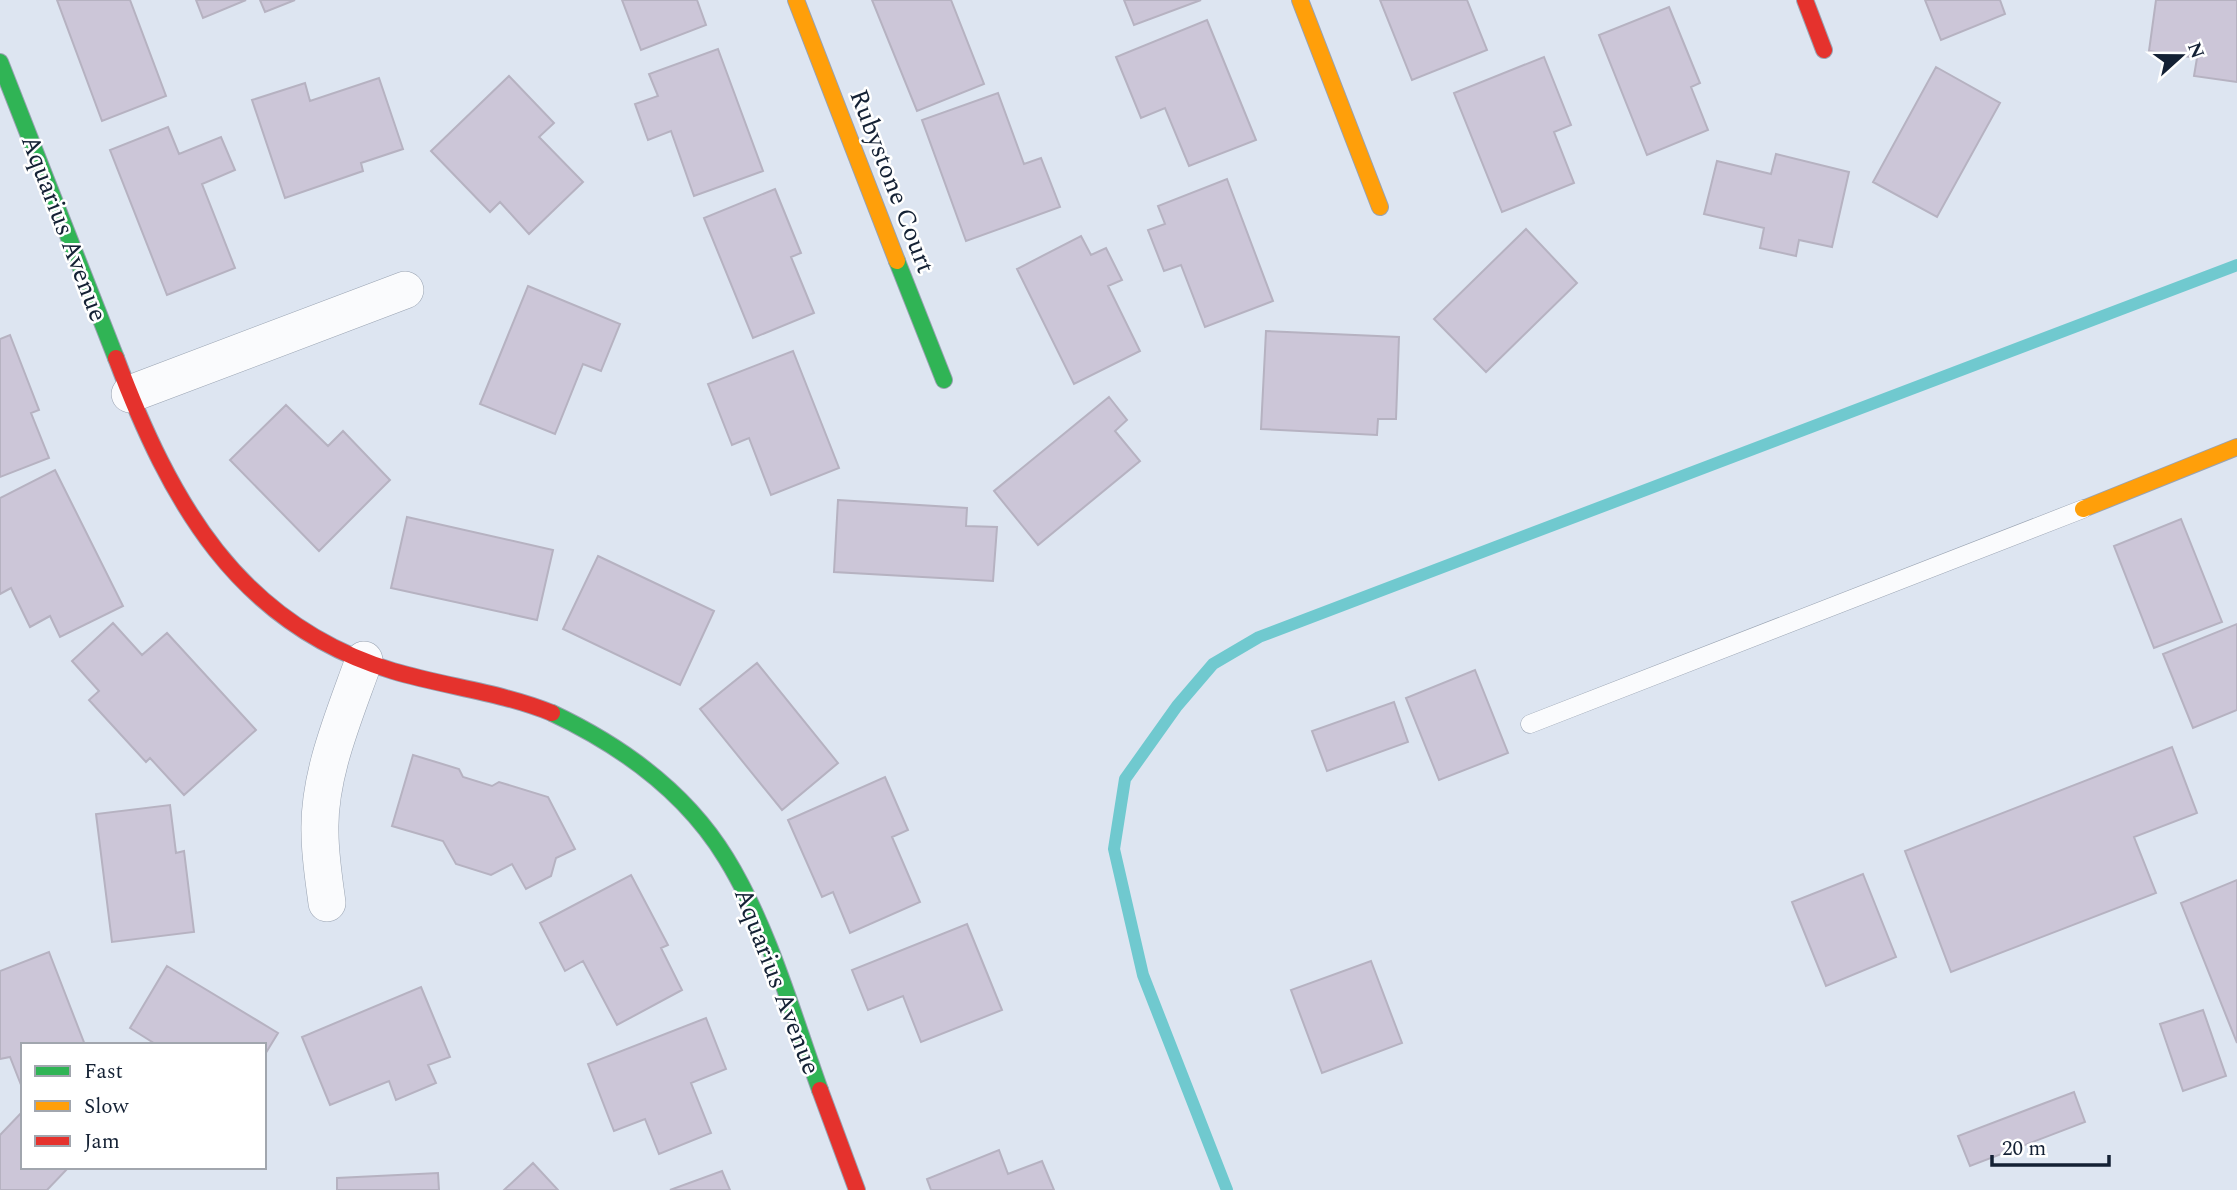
<svg xmlns="http://www.w3.org/2000/svg" width="2237" height="1190" font-family="Spectral,serif">
	<style>
		.lines { fill: none; stroke-linecap: round; stroke-linejoin: round }
		.stream { stroke: #70c9cf; stroke-width: 12 }
		.building { fill: #ccc6d8; stroke: #b6b2c1; stroke-width: 2 }
		.lane-casing { stroke: #98a2b1; stroke-width: 19 }
		.street-casing { stroke: #98a2b1; stroke-width: 38 }
		.fast-casing { stroke: #98a2b1; stroke-width: 18 }
		.slow-casing { stroke: #98a2b1; stroke-width: 18 }
		.jam-casing { stroke: #98a2b1; stroke-width: 18 }
		.lane { stroke: #fafbfd; stroke-width: 18 }
		.street { stroke: #fafbfd; stroke-width: 37 }
		.fast { stroke: #30b455; stroke-width: 16 }
		.slow { stroke: #ff9f0a; stroke-width: 16 }
		.jam { stroke: #e5322d; stroke-width: 16 }
		.labels { text-anchor: middle; stroke-width: 5; stroke-linejoin: round; paint-order: stroke }
		.street-label { font-size: 26px; fill: #142134; stroke: #fff }
	</style>
	<rect width="100%" height="100%" fill="#dde5f1"/>
	<g class="lines">
		<path class="stream" d="M1227,1190L1143,975L1114,849L1125,779L1177,706L1213,664L1259,637L2237,265"/>
	</g>
	<path class="building" d="M57,0H130L166,96L102,121Z
		M196,0H246L203,18Z
		M260,0H295L265,12Z
		M622,0H697L706,25L641,50Z
		M872,0H951L984,84L917,111Z
		M1124,0H1201L1134,25Z
		M1380,0H1467L1487,50L1412,80Z
		M1925,0H2000L2005,14L1941,40Z
		M2156,0H2237V82L2194,76L2197,58L2149,51Z
		M1669,7L1700,83L1691,87L1708,130L1647,155L1599,35Z
		M1207,20L1256,140L1189,166L1165,108L1141,118L1116,57Z
		M718,49L763,171L694,196L671,131L648,140L635,104L658,96L649,74Z
		M1544,57L1571,125L1554,132L1574,183L1502,212L1454,93Z
		M1936,67L2000,103L1937,217L1873,182Z
		M509,76L554,123L539,137L583,182L529,234L500,202L490,212L431,151Z
		M379,78L403,149L361,163L363,171L285,198L252,100L305,83L310,101Z
		M998,93L1024,164L1041,158L1060,207L966,241L922,120Z
		M168,127L179,154L221,137L235,170L202,184L235,268L167,295L110,150Z
		M1776,154L1849,172L1832,247L1799,240L1796,256L1760,248L1764,228L1704,214L1717,161L1771,174Z
		M1227,179L1273,301L1205,327L1181,265L1164,271L1148,230L1165,224L1158,206Z
		M775,189L801,253L791,257L814,313L753,338L704,218Z
		M1526,229L1577,283L1486,372L1434,319Z
		M1081,236L1091,255L1106,248L1122,280L1108,286L1140,351L1074,384L1017,269Z
		M528,286L620,324L601,371L583,364L555,434L480,404Z
		M1266,331L1399,337L1396,419H1378L1377,435L1261,429Z
		M10,335L39,410L31,413L49,458L0,477V339Z
		M793,351L839,468L771,495L749,438L732,445L708,384Z
		M1109,397L1127,420L1115,431L1140,461L1038,545L994,491Z
		M286,405L328,446L343,431L390,480L319,551L230,460Z
		M55,470L123,606L60,637L50,616L30,627L11,588L0,594V498Z
		M838,500L967,508L966,526L997,527L993,581L834,572Z
		M407,517L553,550L537,620L391,588Z
		M2181,519L2222,622L2154,648L2114,546Z
		M598,556L714,611L680,685L563,629Z
		M113,623L142,655L167,633L256,730L184,795L150,758L146,762L89,700L99,691L72,661Z
		M2237,624V710L2193,728L2163,654Z
		M757,663L838,763L782,810L700,709Z
		M1475,670L1508,753L1439,780L1406,698Z
		M1394,702L1408,742L1327,771L1312,731Z
		M2172,747L2197,813L2134,837L2156,893L1951,972L1905,851Z
		M413,755L459,769L463,777L492,786L499,782L548,797L575,849L556,858L551,876L526,889L512,864L491,875L456,864L443,841L392,826Z
		M885,777L908,830L892,837L920,902L850,933L833,892L822,897L788,820Z
		M170,805L176,853L184,851L194,932L112,942L96,814Z
		M1863,874L1896,957L1826,986L1792,902Z
		M631,875L668,945L661,948L682,990L617,1025L583,961L565,971L540,923Z
		M2237,880V1043L2181,903Z
		M967,924L1002,1010L921,1042L903,996L868,1010L852,970Z
		M49,952L85,1045H23V1090L10,1057L0,1059V971Z
		M1371,961L1402,1043L1322,1073L1291,990Z
		M167,966L278,1033L264,1056V1045H157L130,1028Z
		M421,987L450,1057L428,1065L436,1083L396,1100L389,1081L330,1105L302,1037Z
		M2203,1010L2226,1076L2183,1091L2160,1024Z
		M706,1018L726,1069L691,1083L711,1133L659,1154L645,1119L614,1131L588,1064Z
		M2074,1092L2085,1122L1970,1166L1958,1136Z
		M23,1111V1167H69L47,1190H0V1135Z
		M999,1150L1008,1174L1042,1161L1054,1190H931L927,1179Z
		M533,1163L558,1190H504Z
		M722,1171L730,1190H670Z
		M438,1173L439,1190H337V1178Z"/>
	<g class="lines">
		<defs>
			<path id="lane" d="M1530,724L2083,509"/>
			<path id="street" d="M130,394L405,290
				M327,903C324,880 320,856 320,833C318,775 345,714 364,660"/>
			<path id="fast" d="M0,62L116,358
				M897,261L944,380
				M552,713C622,746 685,791 726,858C768,926 793,1015 820,1090"/>
			<path id="slow" d="M796,0L897,261
				M1300,0L1380,207
				M2083,509L2237,447"/>
			<path id="jam" d="M1805,0L1824,50
				M116,358C170,501 237,624 393,671C447,687 500,692 552,713
				M820,1090L857,1190"/>
		</defs>
		<use href="#lane" class="lane-casing"/>
		<use href="#street" class="street-casing"/>
		<use href="#fast" class="fast-casing"/>
		<use href="#slow" class="slow-casing"/>
		<use href="#jam" class="jam-casing"/>
		<use href="#lane" class="lane"/>
		<use href="#street" class="street"/>
		<use href="#fast" class="fast"/>
		<use href="#slow" class="slow"/>
		<use href="#jam" class="jam"/>
	</g>
	<g class="labels">
		<g class="street-label">
			<text transform="translate(893 181) rotate(69)" y="9">Rubystone Court</text>
			<text transform="translate(65 228) rotate(69)" y="9">Aquarius Avenue</text>
			<text transform="translate(778 981) rotate(69)" y="9">Aquarius Avenue</text>
		</g>
	</g>
	<rect x="21" y="1043" width="245" height="126" fill="#ffffff" stroke="#a1a6ae" stroke-width="2"/>
	<rect x="35" y="1066" width="35" height="10" fill="#30b455" stroke="#a1a6ae" stroke-width="2"/>
	<text x="84" y="1078" font-size="21" fill="#142134">Fast</text>
	<rect x="35" y="1101" width="35" height="10" fill="#ff9f0a" stroke="#a1a6ae" stroke-width="2"/>
	<text x="84" y="1113" font-size="21" fill="#142134">Slow</text>
	<rect x="35" y="1136" width="35" height="10" fill="#e5322d" stroke="#a1a6ae" stroke-width="2"/>
	<text x="84" y="1148" font-size="21" fill="#142134">Jam</text>
	<g transform="translate(2181 56) rotate(69)" stroke="#ffffff" stroke-width="5" paint-order="stroke">
	<path d="M0-5L12 26L0 18L-12 26Z" fill="#142134"/>
	<text y="-10" font-size="19" font-weight="bold" text-anchor="middle" fill="#142134">N</text>
	</g>
	<path d="M1992 1155v10h117v-10" fill="none" stroke="#142134" stroke-width="3.5"/>
	<text x="2002" y="1155" font-size="21" fill="#142134" stroke="#ffffff" stroke-width="5" paint-order="stroke">20 m</text>
</svg>
